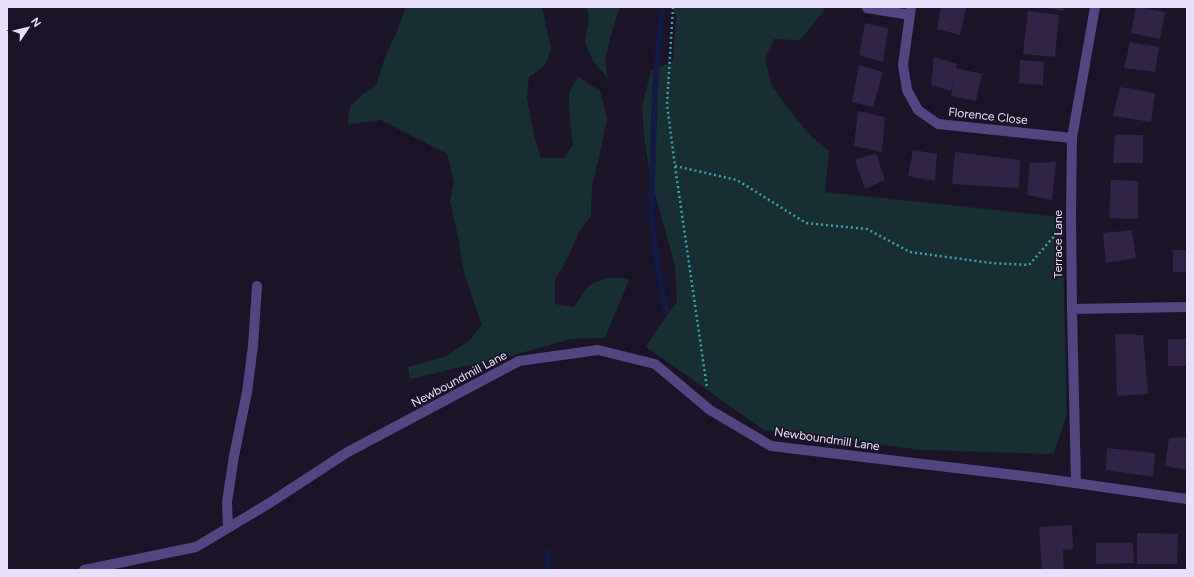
<svg xmlns="http://www.w3.org/2000/svg" width="1194" height="577" font-family="Figtree,sans-serif">
	<style>
		.green { fill: #172e32 }
		.lines { fill: none; stroke-linecap: round; stroke-linejoin: round }
		.stream { stroke: #121a44; stroke-width: 6 }
		.building { fill: #312247 }
		.path { stroke: #3fa0af; stroke-width: 2.5; stroke-dasharray: 2 3; stroke-linecap: butt }
		.minor { stroke: #534482; stroke-width: 10 }
		.labels { text-anchor: middle; stroke-width: 3.5; stroke-linejoin: round; paint-order: stroke }
		.street-label { font-size: 12px; fill: #e8dffb; stroke: #1b1429 }
	</style>
	<rect width="100%" height="100%" fill="#1b1429"/>
	<path class="green" d="M406,7H542L551,49L545,65L529,77L527,98L534,135L541,158H564L573,145L570,122L569,93L578,77L600,91L607,118L600,153L592,186L591,216L579,232L568,257L555,280V304L574,307C578,302 584,290 589,286C600,278 617,275 629,280L605,338L570,339L497,360L460,367L410,379L408,367L444,357L469,341L482,325L464,273L458,236L450,201L454,182L447,154L381,120L348,124L350,106L363,94L376,86L385,57L398,29Z
		M587,7H620L610,38L605,62L608,78L593,61L585,42L589,18Z
		M672,7H824L823,12L800,40L774,39L765,59L771,84L789,110L811,136L829,151L825,192L1062,217L1067,415L1053,454L922,450L764,430L646,347L662,322L677,302L675,266L650,175L644,135L642,107L651,71L673,61L676,17Z"/>
	<g class="lines">
		<path class="stream" d="M662,7L655,88L651,214L657,263L666,312
			M544,570L548,562L549,551"/>
	</g>
	<path class="building" d="M941,7L966,8L960,35L937,29Z
		M1042,7H1064L1063,11Z
		M1136,7L1165,12L1160,39L1131,33Z
		M1028,11L1059,15L1055,57L1023,54Z
		M865,23L888,28L883,62L859,55Z
		M1130,42L1159,47L1155,72L1124,68Z
		M934,57L957,64L956,68L982,74L976,101L951,96L955,73L951,91L931,85Z
		M1020,60L1044,62L1043,85L1019,83Z
		M859,65L883,72L873,107L852,102Z
		M1120,87L1155,93L1151,122L1113,116Z
		M858,111L885,117L882,152L854,146Z
		M1115,135H1143V163H1113Z
		M913,150L937,154L935,181L908,176Z
		M955,152L1020,160L1019,188L952,184Z
		M876,153L885,180L865,189L855,160Z
		M1056,162L1052,200L1027,195L1030,163Z
		M1111,180L1138,181V219L1109,218Z
		M1132,230L1136,258L1106,263L1103,233Z
		M1173,250H1187V272H1173Z
		M1115,334L1143,335L1148,394L1117,396Z
		M1168,339H1187V366H1168Z
		M1187,437V470L1165,466L1169,438Z
		M1107,448L1155,453L1153,477L1106,470Z
		M1072,525L1073,549L1063,550L1064,570H1042L1039,527Z
		M1137,533L1178,534L1177,564H1137Z
		M1096,543H1133L1134,563L1096,564Z"/>
	<g class="lines">
		<path class="path" d="M673,7L667,104L675,166L707,388
			M675,166L737,180L806,223L867,229L910,252L991,263L1029,265L1056,234"/>
		<path class="minor" d="M911,7L903,65L907,90L918,110L938,124L1072,138
			M867,8L910,15
			M1072,309L1187,307
			M1076,483L1072,309L1071,213L1072,138L1095,7
			M228,527L227,502L234,456L247,392L253,346L257,286
			M84,570L196,547L268,504L346,453L519,361L598,350L655,364L710,410L771,446L1040,478L1187,499"/>
	</g>
	<g class="labels">
		<g class="street-label">
			<text transform="translate(988 116) rotate(6)" y="4">Florence Close</text>
			<text transform="translate(1058 244) rotate(-90)" y="4">Terrace Lane</text>
			<text transform="translate(459 379) rotate(-28)" y="4">Newboundmill Lane</text>
			<text transform="translate(827 439) rotate(8)" y="4">Newboundmill Lane</text>
		</g>
	</g>
	<rect width="1194" height="577" fill="none" stroke="#e8dffb" stroke-width="16"/>
	<g transform="translate(28 28) rotate(55)" stroke="#1b1429" stroke-width="3" paint-order="stroke">
	<path d="M0-3L7 15L0 10L-7 15Z" fill="#e8dffb"/>
	<text y="-6" font-size="11" font-weight="bold" text-anchor="middle" fill="#e8dffb">N</text>
	</g>
</svg>
